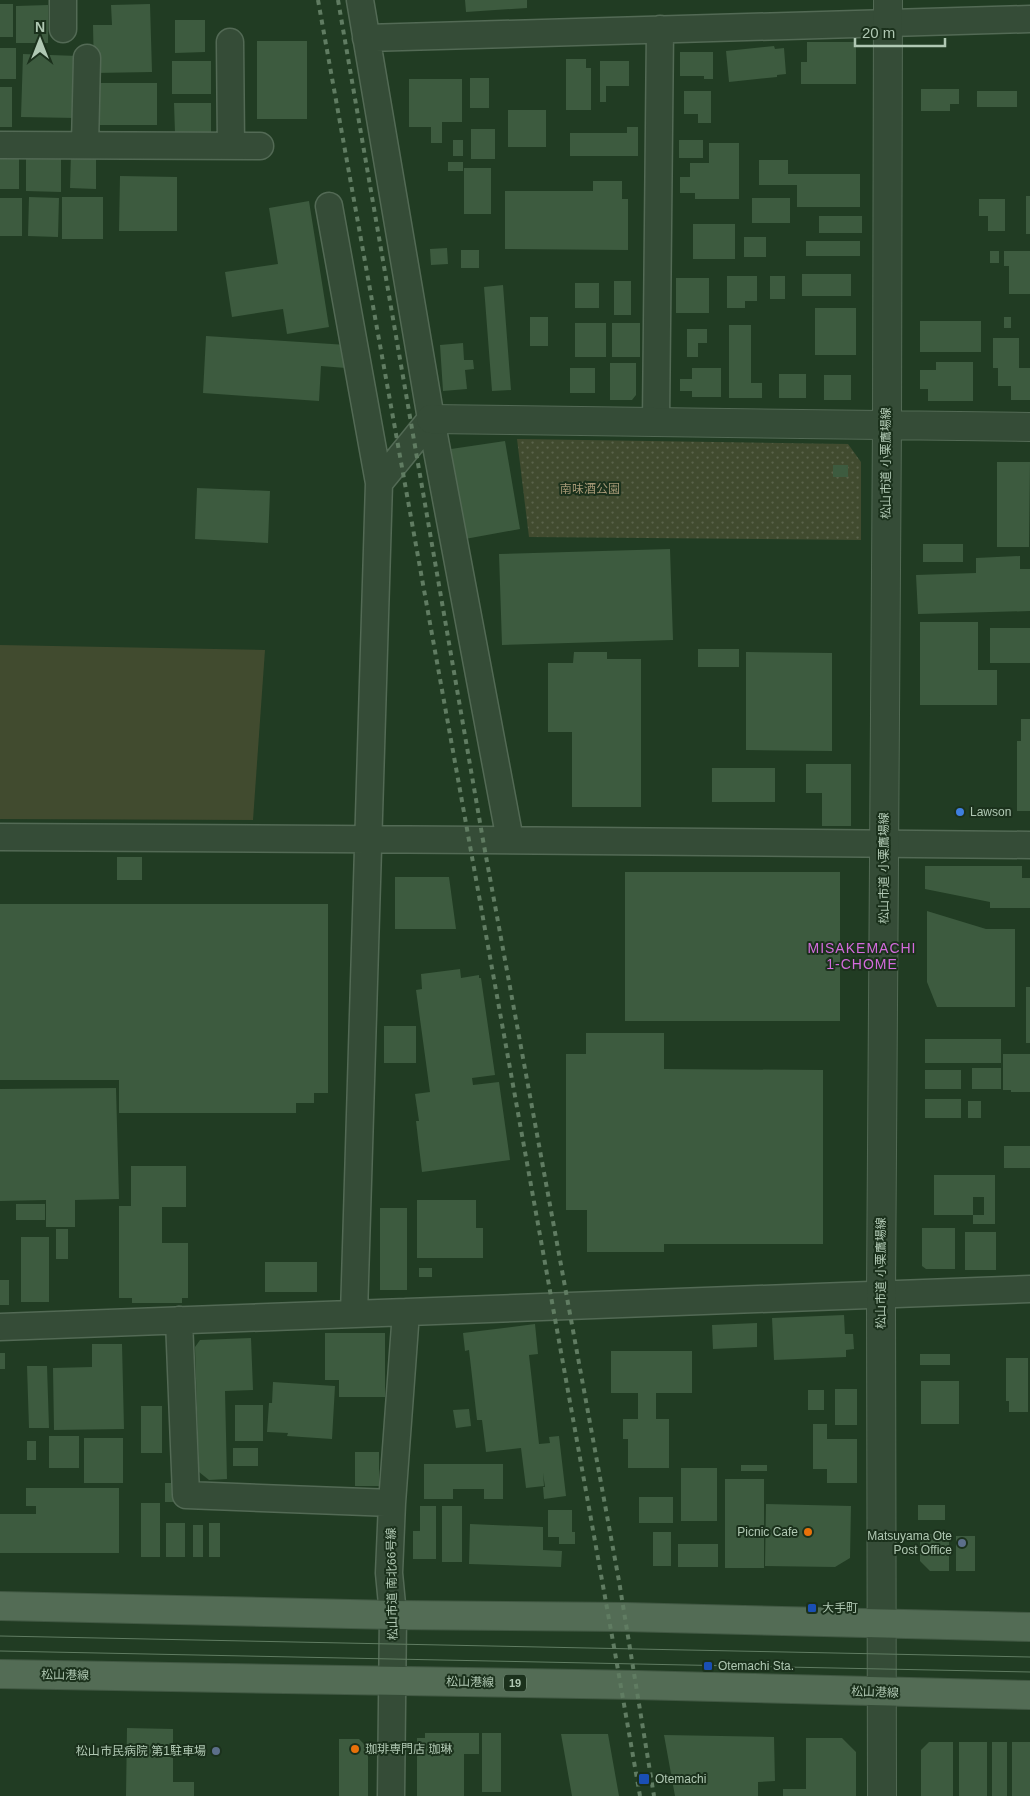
<svg xmlns="http://www.w3.org/2000/svg" width="1030" height="1796" font-family="Arial,'Noto Sans JP',sans-serif">
	<style>
		.park { fill: url(#park-dots) }
		.garden { fill: #414b2f }
		.building { fill: #3d5b3f; fill-rule: evenodd }
		.lines { fill: none; stroke-linecap: round; stroke-linejoin: round }
		.minor-casing { stroke: #536a55; stroke-width: 29 }
		.tertiary-casing { stroke: #536a55; stroke-width: 30 }
		.primary-casing { stroke: #415843; stroke-width: 30 }
		.minor { stroke: #354c37; stroke-width: 26 }
		.tertiary { stroke: #354c37; stroke-width: 28 }
		.primary { stroke: #536c55; stroke-width: 28 }
		.tram { stroke: #607c62; stroke-width: 1 }
		.rail { stroke: #607c62; stroke-width: 4; stroke-dasharray: 5 5; stroke-linecap: butt }
		.shop-dot { fill: #3f7fe0; stroke: #1b311c; stroke-width: 2 }
		.food-dot { fill: #e8710a; stroke: #1b311c; stroke-width: 2 }
		.service-dot { fill: #5c6f8a; stroke: #1b311c; stroke-width: 2 }
		.transit-dot { fill: #1a4fb4; stroke: #1b311c; stroke-width: 2 }
		.labels { text-anchor: middle; stroke-width: 4; stroke-linejoin: round; paint-order: stroke }
		.shield { fill: #1b311c; stroke: #839b86; stroke-width: 1 }
		.shield-label { font-size: 11px; font-weight: bold; fill: #b0c8b3 }
		.street-label { font-size: 12px; fill: #b0c8b3; stroke: #1b311c }
		.park-label { font-size: 12px; fill: #a49775; stroke: #1b311c }
		.poi-label { font-size: 12px; fill: #b0c8b3; stroke: #1b311c; text-anchor: start }
		.neighbourhood-label { font-size: 14px; letter-spacing: 1px; fill: #d36bdc; stroke: #1b311c }
	</style>
	<defs>
		<pattern id="park-dots" width="8" height="8" patternUnits="userSpaceOnUse" patternTransform="scale(1.25)"><rect width="8" height="8" fill="#414b2f"/><path d="M2 2h.1M6 6h.1" fill="none" stroke="#5a634b" stroke-width="1.8" stroke-linecap="round"/></pattern>
	</defs>
	<rect width="100%" height="100%" fill="#213c23"/>
	<path class="park" d="M517,439L848,444L861,462V540L529,537Z"/>
	<path class="garden" d="M0,645L265,650L253,820L0,819Z"/>
	<path class="building" d="M465,0H527V8L466,12Z
		M0,4H13V37H0Z
		M150,4L152,72L94,73L93,25H112L111,5Z
		M48,5V43H16V6Z
		M175,20H205V52L175,53Z
		M257,41H307V119H257Z
		M807,42H856V84H801V62H807Z
		M774,46L775,49L784,48L786,74L777,75V77L729,82L726,51Z
		M0,48H16V79H0Z
		M680,52H713V79H704V76H680Z
		M23,54L78,56L76,118L21,117Z
		M566,59H586V68H591V110H566Z
		M172,61H211V94H172Z
		M600,61H629V86H606V102H600Z
		M470,78H489V108H470Z
		M409,79H462V122H442V143H431V127H409Z
		M90,83H157V125H90Z
		M0,87H12V127H0Z
		M921,89H959V104H950V111H921Z
		M684,91H711V123H698V114H684Z
		M977,91H1017V107H977Z
		M174,103H211V133H175Z
		M508,110H546V147H508Z
		M627,127H638V156H570V133H627Z
		M471,129H495V159H471Z
		M453,140H463V156H453Z
		M679,140H703V158H679Z
		M709,143H739V199H695V193H680V177H690V163H709Z
		M26,150L61,151V192L26,191Z
		M71,153H96V189L70,188Z
		M0,154H19V189H0Z
		M759,160H788V174H860V207H797V185H759Z
		M448,162H463V171H448Z
		M464,168H491V214H464Z
		M120,176L177,177V231H119Z
		M593,181H622V199H628V250L505,249V191H593Z
		M1026,196H1030V234H1026Z
		M29,197L59,198L58,237L28,236Z
		M62,197H103V239H62Z
		M0,198H22V236H0Z
		M752,198H790V223H752Z
		M979,199H1005V231H988V216H979Z
		M309,201L329,327L287,334L283,309L232,317L225,272L278,264L269,208Z
		M819,216H862V233H819Z
		M693,224H735V259H693Z
		M744,237H766V257H744Z
		M806,241H860V256H806Z
		M447,248L448,264L431,265L430,249Z
		M461,250H479V268H461Z
		M990,251H999V263H990Z
		M1004,251H1030V294H1009V266H1004Z
		M802,274H851V296H802Z
		M727,276H757V301H745V308H727Z
		M770,276H785V299H770Z
		M676,278H709V313H676Z
		M614,281H631V315H614Z
		M575,283H599V308H575Z
		M503,285L511,390L492,391L484,287Z
		M815,308H856V355H815Z
		M530,317H548V346H530Z
		M1004,317H1011V328H1004Z
		M920,321H981V352H920Z
		M575,323H606V357H575Z
		M612,323H640V357H612Z
		M729,325H751V383H762V398H729Z
		M687,329H707V343H698V357H687Z
		M206,336L347,345L346,368L321,366L319,401L203,393Z
		M993,338H1019V368H1030V400H1011V386H998V368H993Z
		M463,343L464,360H473L474,369L465,370L467,389L443,391L440,345Z
		M936,362H973V401H928V389H920V370H936Z
		M610,363H636V395L632,400H610Z
		M570,368H595V393H570Z
		M692,368H721V397H692V391H680V379H692Z
		M779,374H806V398H779Z
		M824,375H851V400H824Z
		M505,441L520,529L465,539L451,449Z
		M997,462H1030L1029,547H997Z
		M833,465H848V477H833Z
		M197,488L270,491L268,543L195,539Z
		M923,544H963V562H923Z
		M670,549L673,640L502,645L499,554Z
		M1020,556V569H1030V611L918,614L916,575L976,573V558Z
		M920,622H978V670H997V705H920Z
		M990,628H1030V663H990Z
		M698,649H739V667H698Z
		M574,652H607V659H641V807H572V732H548V663H573Z
		M746,652L832,653V751L746,750Z
		M1021,719H1030V811H1017V741H1021Z
		M806,764H851V826H822V793H806Z
		M712,768H775V802H712Z
		M117,857H142V880H117Z
		M925,866H1022V878H1030V908H990V902L925,889Z
		M625,872H840V1021H625Z
		M395,877H449L456,929H395Z
		M0,904H328V1093H314V1103H296V1113H119V1080H0Z
		M927,911L986,929H1015V1007H937L927,982Z
		M460,969L461,978L479,975V978H481L495,1075L472,1078L473,1085L499,1082L510,1160L422,1172L416,1121H419L415,1094L430,1092L416,990L422,989L421,974Z
		M1026,987H1030V1043H1026Z
		M384,1026H416V1063H384Z
		M586,1033H664V1069L823,1070V1244H664V1252H587V1210H566V1054H586Z
		M925,1039H1001V1063H925Z
		M1003,1054H1030V1092H1011V1090H1003Z
		M972,1068H1001V1089H972Z
		M925,1070H961V1089H925Z
		M116,1088L119,1199L75,1200V1227H46V1200L0,1201V1089Z
		M925,1099H961V1118H925Z
		M968,1101H981V1118H968Z
		M1004,1146H1030V1168H1004Z
		M131,1166H186V1207H162V1243H188V1298H182V1303H132V1298H119V1206H131Z
		M934,1175H995V1224H973V1215H934ZM973,1197H984V1215H973Z
		M417,1200H476V1228H483V1258H417Z
		M16,1204H45V1220H16Z
		M380,1208H407V1290H380Z
		M922,1228H955V1269H926L922,1266Z
		M56,1229H68V1259H56Z
		M965,1232H996V1270H965Z
		M21,1237H49V1302H21Z
		M265,1262H317V1292H265Z
		M419,1268H432V1277H419Z
		M0,1280H9V1305H0Z
		M844,1315L845,1334H853L854,1349L846,1350V1357L774,1360L772,1318Z
		M757,1323V1347L713,1349L712,1325Z
		M535,1324L538,1354L529,1355L539,1444L550,1443L549,1437L559,1436L566,1496L544,1499L543,1487H545L543,1473L544,1486L526,1488L521,1448L486,1452L482,1420H477L469,1350L465,1351L463,1333Z
		M325,1333H385V1397H339V1380H325Z
		M251,1338L253,1390L225,1391L227,1479L209,1480L199,1472L195,1347L200,1340Z
		M92,1344H122L124,1429L54,1430L53,1368L92,1367Z
		M611,1351H692V1393H656V1419H669V1468H628V1439H623V1419H638V1393H611Z
		M0,1353H5V1369H0Z
		M920,1354H950V1365H920Z
		M1006,1358H1028V1412H1009V1401H1006Z
		M27,1366H47L49,1428H29Z
		M921,1381H959V1424H921Z
		M273,1382L335,1386L332,1439L287,1436L288,1433L267,1432L269,1403H272Z
		M835,1389H857V1425H835Z
		M808,1390H824V1410H808Z
		M235,1405H263V1441H235Z
		M141,1406H162V1453H141Z
		M469,1409L471,1426L456,1428L453,1410Z
		M813,1424H827V1439H857V1483H827V1469H813Z
		M49,1436H79V1468H49Z
		M84,1438H123V1483H84Z
		M27,1441H36V1460H27Z
		M233,1448H258V1466H233Z
		M355,1452H379V1486H355Z
		M424,1464H503V1499H484V1489H453V1499H424Z
		M741,1465H767V1471H741Z
		M681,1468H717V1521H681Z
		M725,1479H764V1568H725Z
		M165,1483H175V1502H165Z
		M26,1488H119V1553H0V1514H36V1506H26Z
		M639,1497H673V1523H639Z
		M141,1503H160V1557H141Z
		M766,1504L851,1506L850,1558L835,1567L765,1566Z
		M918,1505H945V1520H918Z
		M420,1506H436V1559H413V1531H420Z
		M442,1506H462V1562H442Z
		M548,1510H572V1532H575V1544H559V1537H548Z
		M166,1523H185V1557H166Z
		M209,1523H220V1557H209Z
		M470,1524L543,1527V1550L562,1551L561,1567L469,1564Z
		M193,1525H203V1557H193Z
		M653,1532H671V1566H653Z
		M920,1534H949V1571H930L920,1561Z
		M956,1536H975V1571H956Z
		M678,1544H718V1567H678Z
		M127,1728L173,1729V1782H194V1796H126Z
		M425,1733H479V1754H464V1796H417V1738H425Z
		M482,1733H501V1792H482Z
		M561,1734H608L619,1796H572Z
		M664,1735L774,1737L775,1781L758,1782V1796H675Z
		M806,1738H842L856,1752V1796H783V1789H806Z
		M339,1739H359L368,1748V1796H339Z
		M929,1742H953V1796H921V1750Z
		M959,1742H987V1796H959Z
		M992,1742H1007V1796H992Z
		M1012,1742H1030V1796H1012Z"/>
	<g class="lines">
		<defs>
			<path id="minor" d="M63,0V29
				M360,0L431,419L510,840
				M366,38L1030,19
				M230,42L231,146
				M0,145L260,146
				M85,145L87,58
				M329,206L379,483
				M656,422L660,29
				M0,837L483,840L1030,845
				M354,1314L379,483L431,419
				M179,1320L186,1495L392,1503
				M0,1327L1030,1289
				M391,1796L393,1615L389,1573L392,1503L406,1312"/>
			<path id="tertiary" d="M431,419L1030,427
				M882,1796L881,1295L887,425L888,0"/>
			<path id="primary" d="M0,1606L393,1615L625,1617L1030,1627
				M0,1674L636,1685L1030,1695"/>
		</defs>
		<use href="#minor" class="minor-casing"/>
		<use href="#tertiary" class="tertiary-casing"/>
		<use href="#primary" class="primary-casing"/>
		<use href="#minor" class="minor"/>
		<use href="#tertiary" class="tertiary"/>
		<use href="#primary" class="primary"/>
		<path class="tram" d="M0,1636L1030,1657
			M0,1651L1030,1672"/>
		<path class="rail" d="M318,0L614,1647L640,1796
			M338,0L483,840L619,1581L654,1796"/>
	</g>
	<circle class="shop-dot" cx="960" cy="812" r="5"/>
	<g class="food-dot">
		<circle cx="808" cy="1532" r="5"/>
		<circle cx="355" cy="1749" r="5"/>
	</g>
	<g class="service-dot">
		<circle cx="962" cy="1543" r="5"/>
		<circle cx="216" cy="1751" r="5"/>
	</g>
	<g class="transit-dot">
		<rect x="807" y="1603" width="10" height="10" rx="2.5"/>
		<rect x="703" y="1661" width="10" height="10" rx="2.5"/>
		<rect x="638" y="1773" width="12" height="12" rx="2.5"/>
	</g>
	<g class="labels">
		<rect class="shield" x="504" y="1674.5" width="22" height="17" rx="4"/>
		<g class="shield-label">
			<text x="515" y="1687">19</text>
		</g>
		<g class="street-label">
			<text transform="translate(886 463) rotate(-90)" y="4">松山市道 小栗鷹場線</text>
			<text transform="translate(884 868) rotate(-90)" y="4">松山市道 小栗鷹場線</text>
			<text transform="translate(881 1273) rotate(-90)" y="4">松山市道 小栗鷹場線</text>
			<text transform="translate(392 1584) rotate(-91)" y="4">松山市道 南北66号線</text>
			<text transform="translate(65 1675) rotate(1)" y="4">松山港線</text>
			<text transform="translate(470 1682) rotate(1)" y="4">松山港線</text>
			<text transform="translate(875 1692) rotate(2)" y="4">松山港線</text>
		</g>
		<g class="park-label">
			<text x="590" y="493">南味酒公園</text>
		</g>
		<g class="poi-label">
			<text x="970" y="816">Lawson</text>
			<text x="798" y="1536" text-anchor="end">Picnic Cafe</text>
			<text x="952" y="1540" text-anchor="end">Matsuyama Ote<tspan x="952" dy="14">Post Office</tspan></text>
			<text x="822" y="1612">大手町</text>
			<text x="718" y="1670">Otemachi Sta.</text>
			<text x="365" y="1753">珈琲専門店 珈琳</text>
			<text x="206" y="1755" text-anchor="end">松山市民病院 第1駐車場</text>
			<text x="655" y="1783">Otemachi</text>
		</g>
		<g class="neighbourhood-label">
			<text x="862" y="953">MISAKEMACHI<tspan x="862" dy="16">1-CHOME</tspan></text>
		</g>
	</g>
	<g transform="translate(40 40)" stroke="#1b311c" stroke-width="4" paint-order="stroke">
	<path d="M0-4L9 19L0 12L-9 19Z" fill="#b0c8b3"/>
	<text y="-8" font-size="14" font-weight="bold" text-anchor="middle" fill="#b0c8b3">N</text>
	</g>
	<path d="M855 38v8h90v-8" fill="none" stroke="#b0c8b3" stroke-width="2.5"/>
	<text x="862" y="38" font-size="15" fill="#b0c8b3" stroke="#1b311c" stroke-width="4" paint-order="stroke">20 m</text>
</svg>
